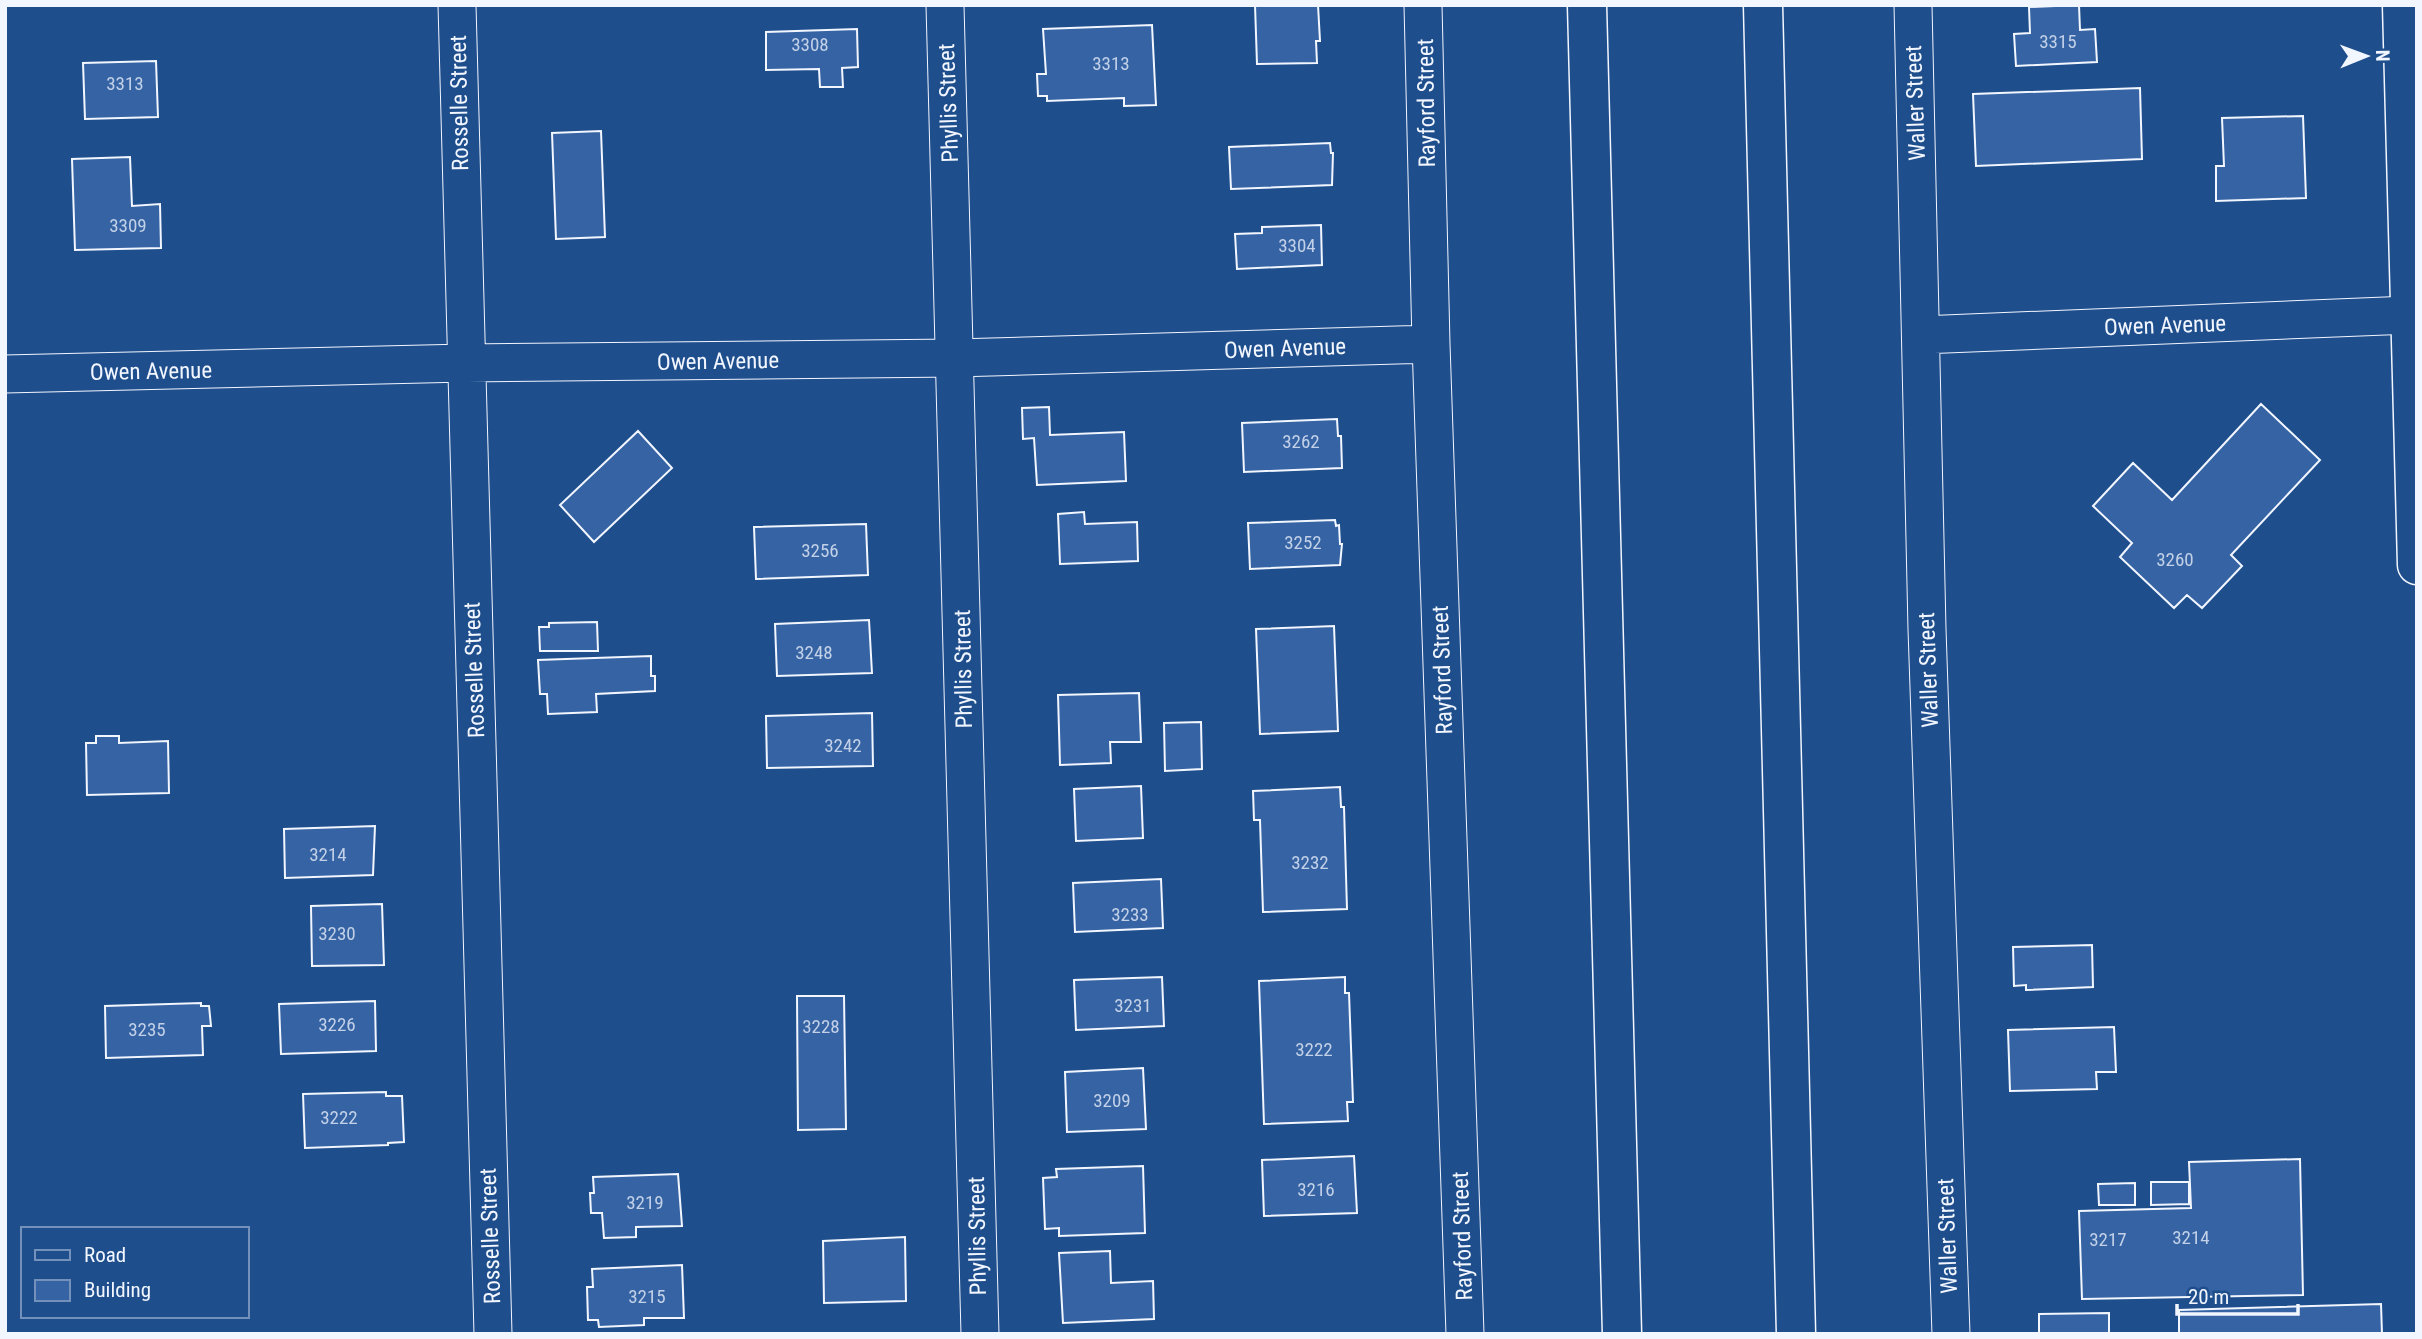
<svg xmlns="http://www.w3.org/2000/svg" width="2422" height="1339" font-family="'Roboto Condensed',sans-serif">
	<style>
		.building { fill: #3563a3; stroke: #f2f6ff; stroke-width: 2 }
		.lines { fill: none; stroke-linecap: round; stroke-linejoin: round }
		.minor-casing { stroke: #f2f6ff; stroke-width: 39 }
		.tertiary-casing { stroke: #f2f6ff; stroke-width: 41 }
		.motorway-casing { stroke: #f2f6ff; stroke-width: 41 }
		.minor { stroke: #1f4e8c; stroke-width: 37 }
		.tertiary { stroke: #1f4e8c; stroke-width: 38 }
		.motorway { stroke: #1f4e8c; stroke-width: 38 }
		.labels { text-anchor: middle; stroke-width: 5; stroke-linejoin: round; paint-order: stroke }
		.number-label { font-size: 19px; fill: #c3d1e8 }
		.street-label { font-size: 23px; fill: #f2f6ff; stroke: #1f4e8c }
	</style>
	<rect width="100%" height="100%" fill="#1f4e8c"/>
	<path class="building" d="M1255,5H1318L1320,41H1316L1317,63L1257,64Z
		M2079,5L2080,30L2095,29L2097,62L2016,66L2014,34L2030,33L2029,7Z
		M1152,25L1156,105L1124,106V98L1047,101V96H1038L1037,74H1046L1043,29Z
		M857,29L858,67L842,68L843,87H820L819,69L766,70V32Z
		M156,61L158,117L85,119L83,63Z
		M2140,88L2142,159L1976,166L1973,94Z
		M2303,116L2306,198L2216,201V166H2224L2222,118Z
		M601,131L605,237L556,239L552,133Z
		M1330,143L1331,153H1333L1332,185L1231,189L1229,147Z
		M130,157L132,206L160,204L161,248L75,250L72,159Z
		M1321,225L1322,265L1237,269L1235,234L1262,233V227Z
		M2261,404L2320,460L2231,555L2242,566L2202,608L2187,595L2174,608L2120,557L2132,543L2093,506L2133,463L2172,500Z
		M1049,407L1050,435L1124,432L1126,481L1037,485L1034,438L1023,439L1022,408Z
		M1337,419L1338,436H1341L1342,468L1244,472L1242,423Z
		M638,431L672,468L594,542L560,505Z
		M1084,512L1085,524L1137,522L1138,561L1060,564L1058,514Z
		M1335,520L1336,526L1339,525L1340,544H1342L1340,565L1250,569L1248,523Z
		M866,524L868,575L756,579L754,527Z
		M869,620L872,673L777,676L775,624Z
		M597,622L598,651H540L539,627H549V623Z
		M1334,626L1338,731L1260,734L1256,629Z
		M651,656V676H655V691L596,694L597,712L548,714L547,694H540L538,660Z
		M1139,693L1141,742H1110L1111,763L1060,765L1058,695Z
		M872,713L873,766L767,768L766,716Z
		M1201,722L1202,769L1165,771L1164,723Z
		M96,736H119V743L168,741L169,793L87,795L86,743H96Z
		M1141,786L1143,838L1076,841L1074,789Z
		M1340,787L1341,807H1344L1347,909L1263,912L1260,820H1254L1253,791Z
		M375,826L373,875L285,878L284,829Z
		M1161,879L1163,928L1075,932L1073,883Z
		M382,904L384,965L312,966L311,906Z
		M2092,945L2093,987L2026,990V985L2014,986L2013,947Z
		M1162,977L1164,1026L1076,1030L1074,980Z
		M1345,977V993H1349L1353,1102H1347L1348,1121L1264,1124L1259,981Z
		M797,996H844L846,1129L798,1130Z
		M375,1001L376,1051L281,1054L279,1004Z
		M201,1003V1006H209L211,1026H202L203,1055L106,1058L105,1006Z
		M2114,1027L2116,1072H2096L2097,1089L2010,1091L2008,1030Z
		M1143,1068L1146,1129L1067,1132L1065,1072Z
		M386,1092V1096H402L404,1142L388,1143V1145L305,1148L303,1094Z
		M1354,1156L1357,1213L1264,1216L1262,1160Z
		M2300,1159L2303,1295L2082,1299L2079,1211L2191,1208L2189,1162Z
		M1143,1166L1145,1233L1059,1236V1228L1045,1229L1043,1178L1057,1177L1056,1169Z
		M678,1174L682,1226L636,1227V1237L604,1238L602,1213H591L590,1193H594L593,1177Z
		M2151,1182H2189V1204L2151,1205Z
		M2135,1183V1205H2099L2098,1184Z
		M905,1237L906,1301L824,1303L823,1241Z
		M1110,1251L1111,1283L1153,1281L1154,1319L1063,1323L1059,1253Z
		M682,1265L684,1318H644V1325L599,1327L598,1320H588L587,1287H593L592,1269Z
		M2381,1304L2382,1334H2179V1310Z
		M2109,1313V1334H2039V1314Z"/>
	<g class="lines">
		<defs>
			<path id="minor" d="M457,5L493,1334
				M945,5L980,1334
				M1423,5L1431,344L1465,1334
				M1913,5L1927,629L1951,1334
				M1921,335L2410,315
				M5,374L466,363L955,358L1431,344"/>
			<path id="tertiary" d="M2402,5L2417,565"/>
			<path id="motorway" d="M1587,5L1622,1334
				M1763,5L1796,1334"/>
		</defs>
		<use href="#minor" class="minor-casing"/>
		<use href="#tertiary" class="tertiary-casing"/>
		<use href="#motorway" class="motorway-casing"/>
		<use href="#minor" class="minor"/>
		<use href="#tertiary" class="tertiary"/>
		<use href="#motorway" class="motorway"/>
	</g>
	<g class="labels">
		<g class="number-label">
			<text x="2058" y="48">3315</text>
			<text x="810" y="51">3308</text>
			<text x="1111" y="70">3313</text>
			<text x="125" y="90">3313</text>
			<text x="128" y="232">3309</text>
			<text x="1297" y="252">3304</text>
			<text x="1301" y="448">3262</text>
			<text x="1303" y="549">3252</text>
			<text x="820" y="557">3256</text>
			<text x="2175" y="566">3260</text>
			<text x="814" y="659">3248</text>
			<text x="843" y="752">3242</text>
			<text x="328" y="861">3214</text>
			<text x="1310" y="869">3232</text>
			<text x="1130" y="921">3233</text>
			<text x="337" y="940">3230</text>
			<text x="1133" y="1012">3231</text>
			<text x="337" y="1031">3226</text>
			<text x="821" y="1033">3228</text>
			<text x="147" y="1036">3235</text>
			<text x="1314" y="1056">3222</text>
			<text x="1112" y="1107">3209</text>
			<text x="339" y="1124">3222</text>
			<text x="1316" y="1196">3216</text>
			<text x="645" y="1209">3219</text>
			<text x="2191" y="1244">3214</text>
			<text x="2108" y="1246">3217</text>
			<text x="647" y="1303">3215</text>
		</g>
		<g class="street-label">
			<text transform="translate(459 103) rotate(-91)" y="8">Rosselle Street</text>
			<text transform="translate(948 103) rotate(-92)" y="8">Phyllis Street</text>
			<text transform="translate(1426 103) rotate(-91)" y="8">Rayford Street</text>
			<text transform="translate(1915 103) rotate(-92)" y="8">Waller Street</text>
			<text transform="translate(2165 325) rotate(-2)" y="8">Owen Avenue</text>
			<text transform="translate(1285 348) rotate(-2)" y="8">Owen Avenue</text>
			<text transform="translate(718 361) rotate(-1)" y="8">Owen Avenue</text>
			<text transform="translate(151 371) rotate(-1)" y="8">Owen Avenue</text>
			<text transform="translate(963 669) rotate(-91)" y="8">Phyllis Street</text>
			<text transform="translate(474 670) rotate(-92)" y="8">Rosselle Street</text>
			<text transform="translate(1442 670) rotate(-92)" y="8">Rayford Street</text>
			<text transform="translate(1928 670) rotate(-92)" y="8">Waller Street</text>
			<text transform="translate(490 1236) rotate(-92)" y="8">Rosselle Street</text>
			<text transform="translate(977 1236) rotate(-91)" y="8">Phyllis Street</text>
			<text transform="translate(1462 1236) rotate(-92)" y="8">Rayford Street</text>
			<text transform="translate(1947 1236) rotate(-92)" y="8">Waller Street</text>
		</g>
	</g>
	<rect width="2422" height="1339" fill="none" stroke="#f2f6ff" stroke-width="14"/>
	<rect x="21" y="1227" width="228" height="91" fill="#1f4e8c" stroke="#7391ba" stroke-width="2"/>
	<rect x="35" y="1250" width="35" height="10" fill="#1f4e8c" stroke="#7391ba" stroke-width="2"/>
	<text x="84" y="1262" font-size="21" fill="#f2f6ff">Road</text>
	<rect x="35" y="1280" width="35" height="21" fill="#3563a3" stroke="#7391ba" stroke-width="2"/>
	<text x="84" y="1297" font-size="21" fill="#f2f6ff">Building</text>
	<g transform="translate(2366 56) rotate(89)" stroke="#1f4e8c" stroke-width="5" paint-order="stroke">
	<path d="M0-5L12 26L0 18L-12 26Z" fill="#f2f6ff"/>
	<text y="-10" font-size="19" font-weight="bold" text-anchor="middle" fill="#f2f6ff">N</text>
	</g>
	<path d="M2177 1304v10h121v-10" fill="none" stroke="#f2f6ff" stroke-width="3.5"/>
	<text x="2188" y="1304" font-size="21" fill="#f2f6ff" stroke="#1f4e8c" stroke-width="5" paint-order="stroke">20 m</text>
</svg>
